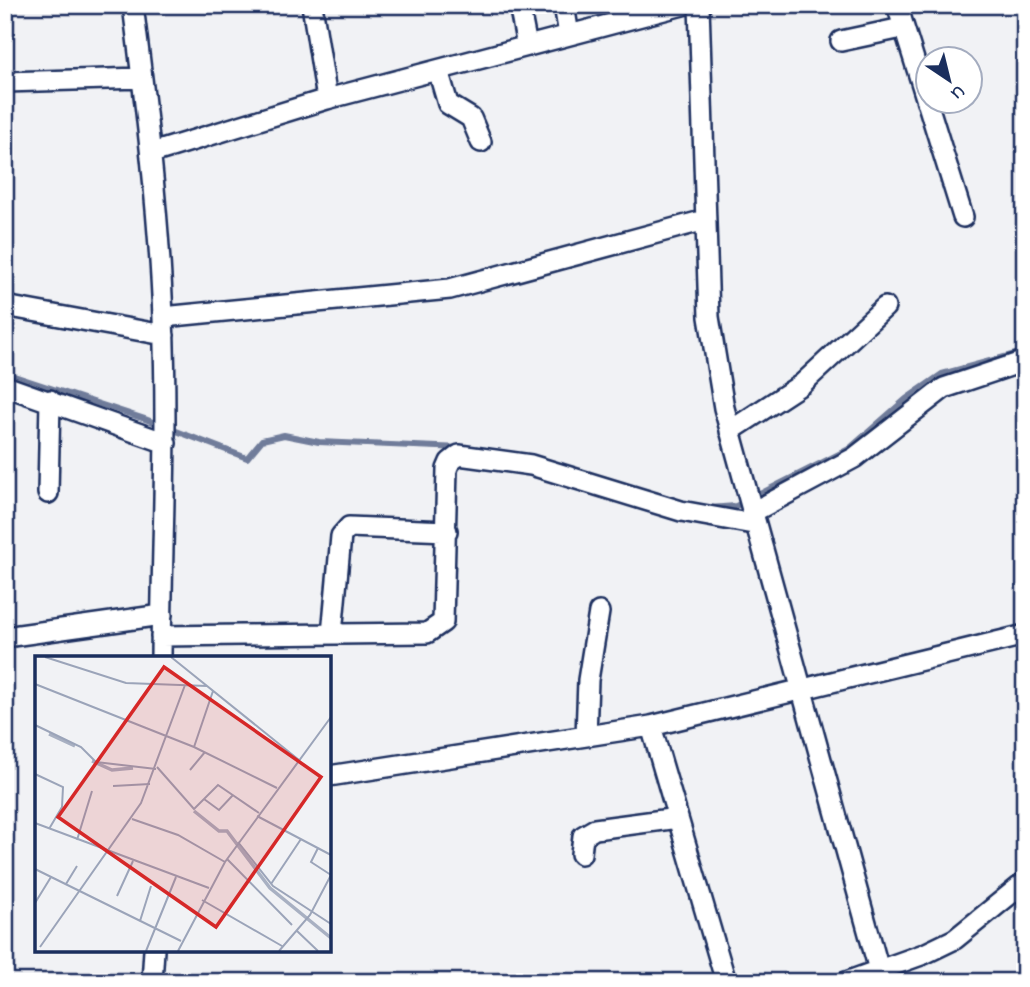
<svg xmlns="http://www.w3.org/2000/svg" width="1030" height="987" font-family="'Indie Flower',sans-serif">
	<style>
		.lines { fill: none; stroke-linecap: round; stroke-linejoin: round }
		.stream { stroke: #707c9a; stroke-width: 6 }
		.minor-casing { stroke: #1b2f5e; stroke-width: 24 }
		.minor { stroke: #fff; stroke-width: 19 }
		.inset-river { fill: none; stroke: #a8b0c2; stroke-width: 3.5 }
		.inset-road { fill: none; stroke: #9ba4b9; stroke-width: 2 }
		.view { fill: #d62828; fill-opacity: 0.15; stroke: #d62828; stroke-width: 3.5 }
		.inset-edge { fill: none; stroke: #1b2f5e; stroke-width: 3.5 }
	</style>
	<rect width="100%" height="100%" fill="#f1f2f5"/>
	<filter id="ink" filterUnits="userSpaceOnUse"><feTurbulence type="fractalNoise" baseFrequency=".0143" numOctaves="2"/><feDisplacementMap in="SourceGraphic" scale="14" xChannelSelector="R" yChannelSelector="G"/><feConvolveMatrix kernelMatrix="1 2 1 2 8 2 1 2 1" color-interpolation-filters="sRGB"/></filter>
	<g filter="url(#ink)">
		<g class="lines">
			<path class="stream" d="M5,373L145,419L247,458L262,440L284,435L319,442L462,448
				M709,508L736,506L849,449L906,399L942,374L1023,352"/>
			<defs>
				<path id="minor" d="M133,5C146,109 159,213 163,318C168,431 162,544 161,658
					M312,5L327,99
					M519,5L527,46
					M564,5L569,35
					M699,5L709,317L724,408L879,970
					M897,5L963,217
					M841,41L902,28
					M438,70L448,104L471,118L481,142
					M5,82L142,78
					M152,153L327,99L683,5
					M5,306L164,335
					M163,317L450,289L705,220
					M5,386L166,443
					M730,431L802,384L885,307
					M48,493L50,400
					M751,513L854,458L944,388L1025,361
					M332,634L341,536L349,527L447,531
					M161,636L427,633L443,622L447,469L450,462L459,455L531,465L681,511L753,524
					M5,637L162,615
					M651,726L726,982
					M586,736L588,680L599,612
					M329,776L651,726L1025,635
					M581,854L583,836L595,829L678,818
					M152,982L154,950
					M846,982L924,954L955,939L1025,882"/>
			</defs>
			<use href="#minor" class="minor-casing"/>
			<use href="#minor" class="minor"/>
		</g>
	</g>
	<g transform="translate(35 656)">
		<rect width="296" height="296" fill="#f1f2f5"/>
		<path class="inset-river" d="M14,78L40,90M57,105L77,114L98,112M159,155L184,175H192L235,232L296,282"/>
		<path class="inset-road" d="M10,1L91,27L172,30M136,1L264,104M0,28L159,91L242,132M0,69L46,91L61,106L121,113M159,91L178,35M122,111L159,153L183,129L224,157M155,114L170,96M0,118L28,131L27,151L14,173M78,130L115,128M169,143L184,154L198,139M222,160L296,199M97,163L143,179L190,206M0,167L174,232M42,184L57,135M203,186L238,230L296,268M283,192L276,206L296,219M192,203L257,269M0,213L146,285M31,228L42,210M236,228L266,183M82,240L98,205M167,244L247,290M0,247L16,221M105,265L116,230M261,274L283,295M5,291L106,147L150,29M111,295L141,221M143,295L190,206L296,61M244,295L275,259L296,219"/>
		<path class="view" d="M129,11L286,121L181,271L23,161Z"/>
		<rect width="296" height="296" class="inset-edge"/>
	</g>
	<rect width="1030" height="987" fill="none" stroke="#fff" stroke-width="28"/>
	<rect x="14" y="14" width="1002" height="959" fill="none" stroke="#1b2f5e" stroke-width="2.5" filter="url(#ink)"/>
	<g transform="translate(949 80) rotate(145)"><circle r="33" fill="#ffffff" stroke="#a4acbf" stroke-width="2"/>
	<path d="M0-5L12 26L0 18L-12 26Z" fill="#1b2f5e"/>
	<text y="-10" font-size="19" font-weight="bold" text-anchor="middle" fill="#1b2f5e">U</text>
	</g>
</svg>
